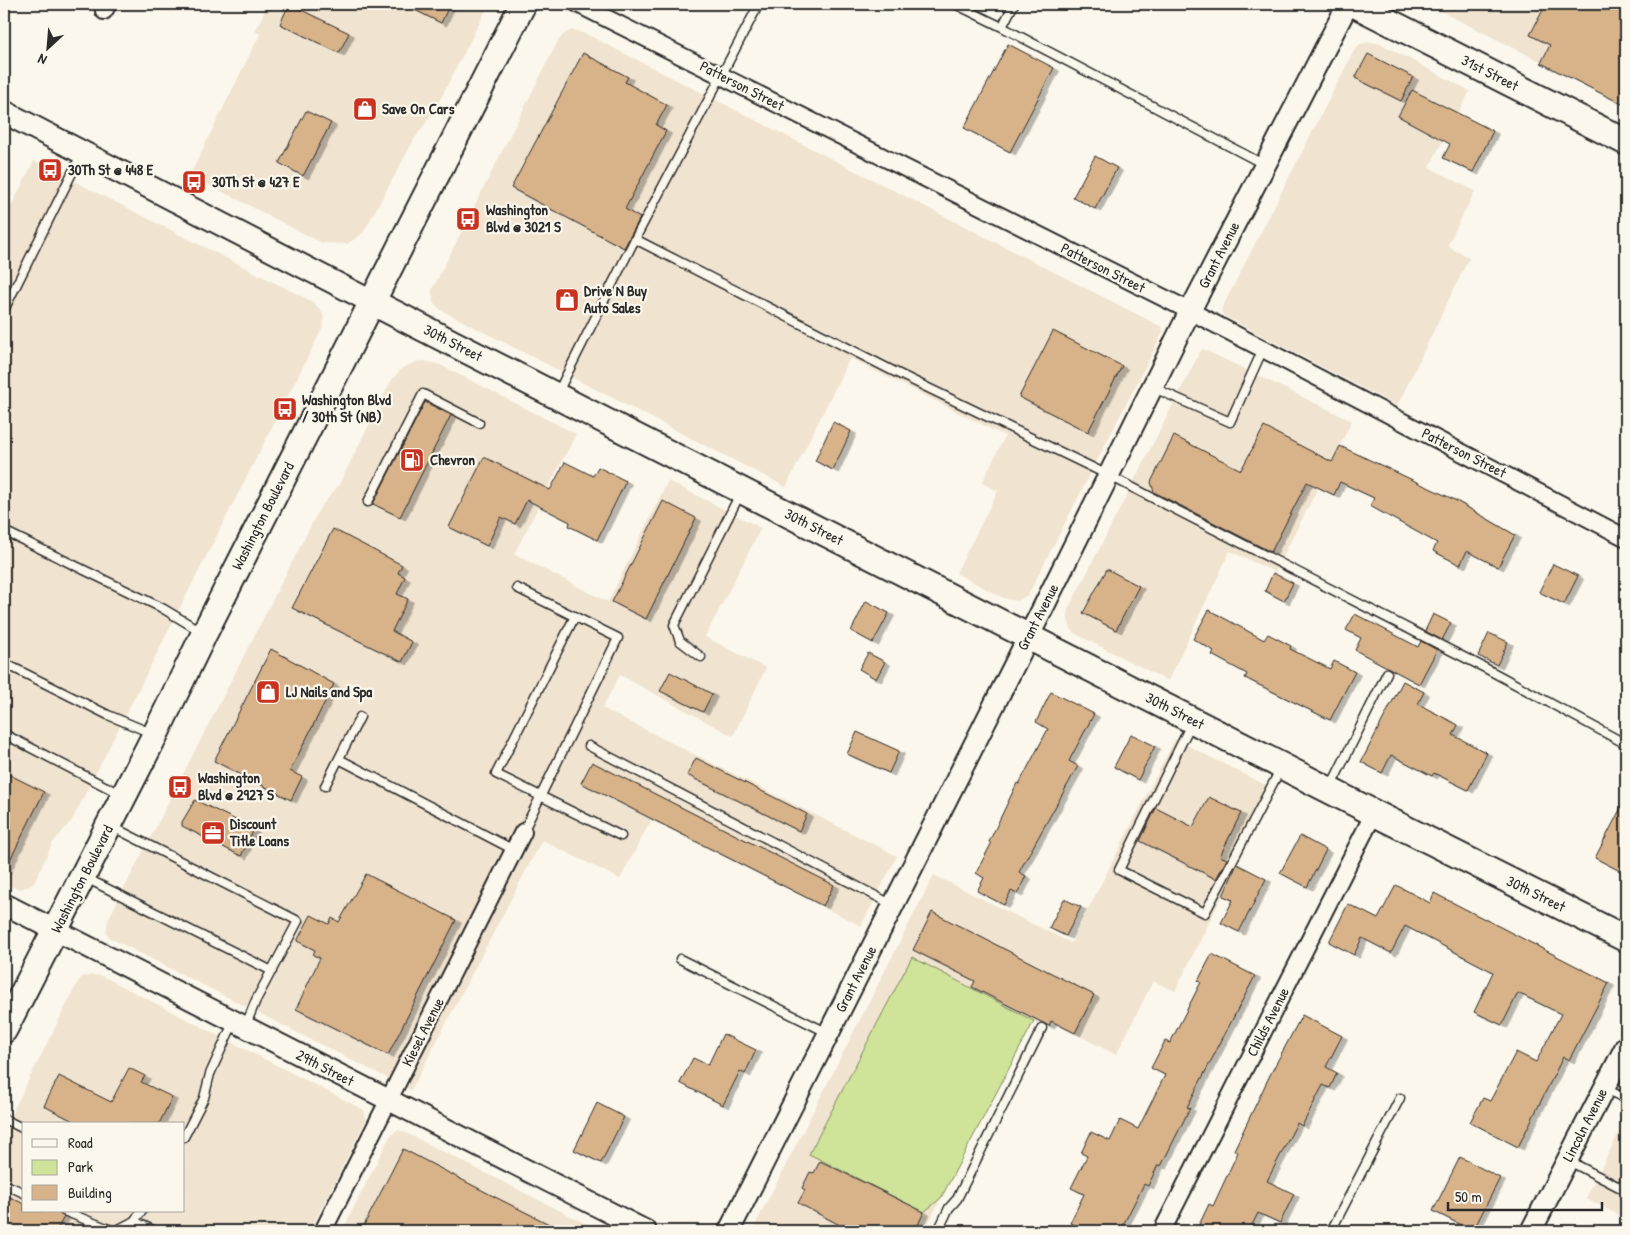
<svg xmlns="http://www.w3.org/2000/svg" width="1630" height="1235" font-family="'Patrick Hand',sans-serif">
	<style>
		.built { fill: #f0e3cf; fill-rule: evenodd }
		.green { fill: #cfe499; stroke: #7d8862 }
		.building { fill: #d8b38a; stroke: #2b2b2b; filter: url(#shadow) }
		.lines { fill: none; stroke-linecap: round; stroke-linejoin: round }
		.service-casing { stroke: #2b2b2b; stroke-width: 11 }
		.minor-casing { stroke: #2b2b2b; stroke-width: 20 }
		.tertiary-casing { stroke: #2b2b2b; stroke-width: 24 }
		.secondary-casing { stroke: #2b2b2b; stroke-width: 26 }
		.primary-casing { stroke: #2b2b2b; stroke-width: 29 }
		.service { stroke: #fbf7ec; stroke-width: 8 }
		.minor { stroke: #fbf7ec; stroke-width: 16 }
		.tertiary { stroke: #fbf7ec; stroke-width: 20 }
		.secondary { stroke: #fbf7ec; stroke-width: 22 }
		.primary { stroke: #fbf7ec; stroke-width: 25 }
		.labels { text-anchor: middle; stroke-width: 4.5; stroke-linejoin: round; paint-order: stroke }
		.street-label { font-size: 15px; fill: #2b2b2b; stroke: #fbf7ec }
		.poi-label { font-size: 15px; font-weight: bold; fill: #2b2b2b; stroke: #fbf7ec; text-anchor: start }
	</style>
	<defs>
		<filter id="shadow"><feDropShadow dx="5.5" dy="3" stdDeviation="0" flood-color="#0004"/></filter>
	</defs>
	<rect width="100%" height="100%" fill="#fbf7ec"/>
	<filter id="ink" filterUnits="userSpaceOnUse"><feTurbulence type="fractalNoise" baseFrequency=".02" numOctaves="2"/><feDisplacementMap in="SourceGraphic" scale="10" xChannelSelector="R" yChannelSelector="G"/><feConvolveMatrix kernelMatrix="1 2 1 2 8 2 1 2 1" color-interpolation-filters="sRGB"/></filter>
	<g filter="url(#ink)">
		<path class="built" d="M268,4H489L434,111L415,138L363,233L347,244L322,243L190,175L260,34L255,31Z
			M1426,4H1626V104Z
			M572,30L586,34L1162,327L1163,332L1028,595L1017,601L1003,598L956,573L998,491L982,483L1005,436L850,358L786,487L441,310L433,302L432,290L558,41L564,34Z
			M1371,42L1381,44L1470,91L1429,167L1475,191L1447,246L1469,258L1397,406L1223,315L1221,310L1354,51L1360,44Z
			M34,161L313,302L323,314L324,320L323,327L72,820L52,844L35,881L30,886L20,889L4,884V221Z
			M1203,349L1352,421L1275,572L1230,551L1168,681L1076,634L1071,629L1068,620V610L1200,352Z
			M425,361L440,365L576,434L514,554L608,602L668,481L761,528L705,637L766,668L733,736L620,675L602,708L897,856L861,926L651,820L620,879L542,840L411,1090L110,938L106,932L108,920L320,508L339,485L391,381L401,369L416,362Z
			M1175,739L1275,790L1175,991L1153,981L1116,1055L1053,1022L1050,1027L1034,1021L924,1231H752L934,875L1071,943Z
			M92,975L102,976L364,1110L366,1120L310,1231H4V1129L78,982L82,977ZM24,1124H184V1211H24Z
			M1626,1119V1219L1586,1198Z
			M398,1130L402,1131L600,1231H342L390,1136Z"/>
		<path class="green" d="M912,957L1034,1021L941,1198L924,1212L809,1154Z"/>
		<path class="building" d="M289,4L349,33L339,53L280,24Z
			M403,4H450L441,23Z
			M1546,4H1626V106L1541,63L1550,45L1530,35Z
			M1008,44L1054,68L1010,152L964,128Z
			M583,53L628,77L625,82L667,105L656,125L666,131L625,209L640,218L624,248L511,188Z
			M1368,54L1413,77L1401,101L1355,78Z
			M1412,90L1493,131L1473,172L1443,158L1450,144L1398,116Z
			M306,111L331,123L303,176L279,163Z
			M1095,156L1117,168L1095,209L1073,197Z
			M1053,331L1122,366L1088,432L1019,397Z
			M425,402L451,415L400,517L373,504Z
			M833,422L851,431L833,470L815,461Z
			M1264,427L1332,462L1340,446L1453,499L1515,535L1498,567L1467,551L1460,565L1433,551L1437,543L1370,506L1374,498L1340,482L1334,495L1307,482L1271,552L1154,492L1151,482L1174,436L1241,470Z
			M484,457L550,490L565,462L593,476L598,467L626,481L597,540L569,526L570,522L527,500L515,524L501,517L487,546L449,527Z
			M663,501L696,518L646,619L612,602Z
			M333,529L402,565L398,573L405,577L397,594L408,599L392,631L412,642L402,662L292,608Z
			M1553,564L1578,576L1564,604L1539,592Z
			M1107,569L1139,586L1116,630L1083,613Z
			M1273,573L1293,583L1284,601L1265,591Z
			M866,601L889,613L873,643L851,631Z
			M1209,610L1264,640L1268,634L1291,646L1290,649L1330,669L1334,661L1355,672L1330,720L1245,678L1247,674L1212,655L1214,651L1193,639Z
			M1355,614L1418,647L1421,641L1437,650L1419,684L1355,650L1361,638L1346,630Z
			M1433,614L1451,623L1442,640L1425,631Z
			M1489,633L1508,642L1497,665L1478,656Z
			M271,649L334,684L290,771L302,777L291,800L214,761Z
			M868,653L885,662L876,679L859,669Z
			M670,672L712,694L703,712L660,691Z
			M1403,681L1424,692L1418,704L1458,725L1453,735L1487,753L1468,790L1434,773L1432,776L1391,755L1382,773L1361,762Z
			M1051,692L1094,714L1069,761L1078,766L1019,872L1026,876L1017,894L1011,891L1004,905L977,891L984,878L976,873L991,844L989,842L1017,783L1019,784L1048,729L1036,722Z
			M857,732L899,751L889,773L847,754Z
			M1131,734L1155,746L1138,780L1114,767Z
			M696,758L807,814L799,831L687,775Z
			M592,762L834,885L823,906L581,783Z
			M4,772L44,792L4,872Z
			M1209,797L1241,813L1220,856L1227,859L1216,879L1140,841L1156,808L1193,827Z
			M1626,798V860L1620,871L1595,858Z
			M195,800L254,829L241,856L182,826V822Z
			M1300,836L1326,850L1307,887L1280,873Z
			M1237,864L1266,879L1239,932L1221,923L1233,900L1223,896Z
			M366,874L456,920L388,1055L296,1009L320,958L313,955L315,950L297,941L311,915L329,924L332,918L339,922Z
			M1396,885L1430,903L1434,893L1609,983L1569,1060L1563,1057L1518,1147L1470,1122L1483,1098L1490,1101L1516,1052L1536,1062L1561,1014L1518,993L1502,1025L1474,1012L1493,972L1405,926L1391,953L1362,938L1354,955L1329,942L1348,904L1378,919Z
			M1064,899L1081,907L1066,936L1049,928Z
			M932,912L1094,995L1075,1033L1051,1021L1049,1026L972,987L975,981L913,950Z
			M1212,954L1255,976L1187,1107L1190,1108L1161,1166L1158,1165L1148,1186L1144,1184L1120,1231H1087L1070,1223L1084,1194L1071,1188L1087,1156L1081,1153L1091,1132L1110,1141L1120,1120L1138,1129L1165,1075L1151,1068L1165,1041L1170,1043L1201,982L1198,981Z
			M1302,1015L1342,1036L1326,1067L1337,1073L1330,1088L1323,1085L1302,1126L1297,1123L1267,1181L1294,1194L1280,1223L1258,1213L1249,1231H1208L1198,1227L1209,1204L1213,1206L1238,1152L1234,1150L1270,1075Z
			M723,1034L756,1050L745,1074L740,1071L723,1105L680,1083L693,1058L708,1065Z
			M129,1068L145,1076L141,1082L172,1097L159,1124H79L44,1106L59,1076L111,1102Z
			M597,1103L624,1117L601,1163L574,1150Z
			M403,1149L495,1197L563,1231H361Z
			M1460,1157L1500,1178L1473,1231L1433,1211Z
			M820,1161L924,1212L915,1231H851L798,1203L805,1190L802,1188L810,1172L814,1173Z
			M4,1194L24,1204V1211H58L64,1217L56,1231H4Z"/>
		<g class="lines">
			<defs>
				<path id="service" d="M955,4L1002,27L1014,4
					M1002,27L1265,165
					M635,239L759,4
					M4,310L81,155
					M1152,387L1230,422L1263,349
					M557,394L635,239L893,371L1108,475L1487,669L1626,744
					M368,502L423,394L479,423
					M4,531L162,608L202,632
					M517,588L618,638L523,832
					M575,616L496,774L621,836
					M701,657L680,641L674,625L740,494
					M4,663L108,715L151,733
					M1191,724L1119,870L1205,913L1280,770
					M4,734L122,795
					M589,746L893,905
					M339,759L514,850
					M325,786L360,717
					M1330,788L1387,673
					M111,826L298,921L256,1000L245,1027
					M86,878L272,971
					M680,959L828,1033
					M1606,1089L1626,1099
					M4,1119L24,1129
					M184,1137L204,1098L210,1074L234,1021
					M1569,1161L1621,1188L1626,1177
					M4,1184L24,1193
					M64,1211L114,1231
					M134,1221L155,1231
					M115,1231L134,1221L142,1211
					M938,1231L949,1208L957,1199L1042,1028
					M1331,1231L1400,1098"/>
				<path id="minor" d="M578,4L1190,311L1626,538
					M104,11L108,4
					M323,1231L523,832
					M1162,1231L1374,813"/>
				<path id="tertiary" d="M4,904L646,1231
					M729,1231L1044,606L1190,311L1348,4
					M1531,1231L1626,1046"/>
				<path id="secondary" d="M4,112L372,302"/>
				<path id="primary" d="M1354,4L1626,142
					M372,302L1374,813L1626,939
					M4,1030L155,735L204,634L523,4"/>
			</defs>
			<use href="#service" class="service-casing"/>
			<use href="#minor" class="minor-casing"/>
			<use href="#tertiary" class="tertiary-casing"/>
			<use href="#secondary" class="secondary-casing"/>
			<use href="#primary" class="primary-casing"/>
			<use href="#service" class="service"/>
			<use href="#minor" class="minor"/>
			<use href="#tertiary" class="tertiary"/>
			<use href="#secondary" class="secondary"/>
			<use href="#primary" class="primary"/>
		</g>
	</g>
	<defs>
		<symbol id="shop-square" viewBox="-11 -11 22 22"><rect x="-9" y="-9" width="18" height="18" rx="4" fill="#c8321e" stroke="#fbf7ec"/><path d="M-5-2.5h2.3a2.7 3.5 0 0 1 5.4 0H5L5.5 6h-11ZM-1.5-2.5h3a1.5 2.3 0 0 0-3 0Z" fill="#fff"/></symbol>
		<symbol id="bus-square" viewBox="-11 -11 22 22"><rect x="-9" y="-9" width="18" height="18" rx="4" fill="#c8321e" stroke="#fbf7ec"/><path d="M-5-6H5V4H4V6H2V4H-2V6H-4V4H-5ZM-3.5-4V0h7V-4ZM-3.5 1.2v1.5H-2V1.2ZM2 1.2v1.5H3.5V1.2Z" fill="#fff"/></symbol>
		<symbol id="fuel-square" viewBox="-11 -11 22 22"><rect x="-9" y="-9" width="18" height="18" rx="4" fill="#c8321e" stroke="#fbf7ec"/><path d="M-5.5-6h7V0h2V4h1.3V-2.5L3-4.5l.8-.8L6-3V5H2.5V1h-1V6h-7ZM-4.2-4.7v3.2H.2V-4.7Z" fill="#fff"/></symbol>
		<symbol id="office-square" viewBox="-11 -11 22 22"><rect x="-9" y="-9" width="18" height="18" rx="4" fill="#c8321e" stroke="#fbf7ec"/><path d="M-6-3h4V-5.5h4V-3h4V5H-6ZM-1-4.5V-3h2v-1.5ZM-6 0V1H6V0Z" fill="#fff"/></symbol>
	</defs>
	<g fill-rule="evenodd">
		<use href="#shop-square" x="351" y="95" width="28" height="28"/>
		<use href="#bus-square" x="36" y="156" width="28" height="28"/>
		<use href="#bus-square" x="180" y="168" width="28" height="28"/>
		<use href="#bus-square" x="454" y="205" width="28" height="28"/>
		<use href="#shop-square" x="553" y="286" width="28" height="28"/>
		<use href="#bus-square" x="271" y="395" width="28" height="28"/>
		<use href="#fuel-square" x="398" y="446" width="28" height="28"/>
		<use href="#shop-square" x="254" y="678" width="28" height="28"/>
		<use href="#bus-square" x="166" y="773" width="28" height="28"/>
		<use href="#office-square" x="199" y="819" width="28" height="28"/>
	</g>
	<g class="labels">
		<g class="street-label">
			<text transform="translate(1490 73) rotate(27)" y="5">31st Street</text>
			<text transform="translate(742 86) rotate(27)" y="5">Patterson Street</text>
			<text transform="translate(1219 255) rotate(-63)" y="5">Grant Avenue</text>
			<text transform="translate(1103 268) rotate(27)" y="5">Patterson Street</text>
			<text transform="translate(453 343) rotate(27)" y="5">30th Street</text>
			<text transform="translate(1464 453) rotate(27)" y="5">Patterson Street</text>
			<text transform="translate(263 516) rotate(-63)" y="5">Washington Boulevard</text>
			<text transform="translate(814 527) rotate(27)" y="5">30th Street</text>
			<text transform="translate(1038 617) rotate(-63)" y="5">Grant Avenue</text>
			<text transform="translate(1175 711) rotate(27)" y="5">30th Street</text>
			<text transform="translate(82 879) rotate(-63)" y="5">Washington Boulevard</text>
			<text transform="translate(1536 894) rotate(26)" y="5">30th Street</text>
			<text transform="translate(856 979) rotate(-63)" y="5">Grant Avenue</text>
			<text transform="translate(1268 1022) rotate(-63)" y="5">Childs Avenue</text>
			<text transform="translate(423 1032) rotate(-63)" y="5">Kiesel Avenue</text>
			<text transform="translate(325 1068) rotate(27)" y="5">29th Street</text>
			<text transform="translate(1585 1125) rotate(-63)" y="5">Lincoln Avenue</text>
		</g>
		<g class="poi-label">
			<text x="382" y="114">Save On Cars</text>
			<text x="68" y="175">30Th St @ 448 E</text>
			<text x="212" y="187">30Th St @ 427 E</text>
			<text x="486" y="215">Washington<tspan x="486" dy="17">Blvd @ 3021 S</tspan></text>
			<text x="584" y="296">Drive N Buy<tspan x="584" dy="17">Auto Sales</tspan></text>
			<text x="302" y="405">Washington Blvd<tspan x="302" dy="17">/ 30th St (NB)</tspan></text>
			<text x="430" y="465">Chevron</text>
			<text x="286" y="697">LJ Nails and Spa</text>
			<text x="198" y="783">Washington<tspan x="198" dy="17">Blvd @ 2927 S</tspan></text>
			<text x="230" y="829">Discount<tspan x="230" dy="17">Title Loans</tspan></text>
		</g>
	</g>
	<rect width="1630" height="1235" fill="none" stroke="#fbf7ec" stroke-width="20"/>
	<rect x="10" y="10" width="1610" height="1215" fill="none" stroke="#2b2b2b" stroke-width="2" filter="url(#ink)"/>
	<rect x="22" y="1122" width="162" height="90" fill="#fbf7ec" stroke="#a8a59f"/>
	<rect x="32" y="1139" width="25" height="8" fill="#fbf7ec" stroke="#a8a59f"/>
	<text x="68" y="1148" font-size="15" fill="#2b2b2b">Road</text>
	<rect x="32" y="1160" width="25" height="15" fill="#cfe499" stroke="#a8a59f"/>
	<text x="68" y="1172" font-size="15" fill="#2b2b2b">Park</text>
	<rect x="32" y="1185" width="25" height="15" fill="#d8b38a" stroke="#a8a59f"/>
	<text x="68" y="1198" font-size="15" fill="#2b2b2b">Building</text>
	<g transform="translate(48 48) rotate(206)" stroke="#fbf7ec" stroke-width="4" paint-order="stroke">
	<path d="M0-4L9 19L0 12L-9 19Z" fill="#2b2b2b"/>
	<text y="-8" font-size="14" font-weight="bold" text-anchor="middle" fill="#2b2b2b">N</text>
	</g>
	<path d="M1448 1202v8h154v-8" fill="none" stroke="#2b2b2b" stroke-width="2.5"/>
	<text x="1455" y="1202" font-size="15" fill="#2b2b2b" stroke="#fbf7ec" stroke-width="4" paint-order="stroke">50 m</text>
</svg>
